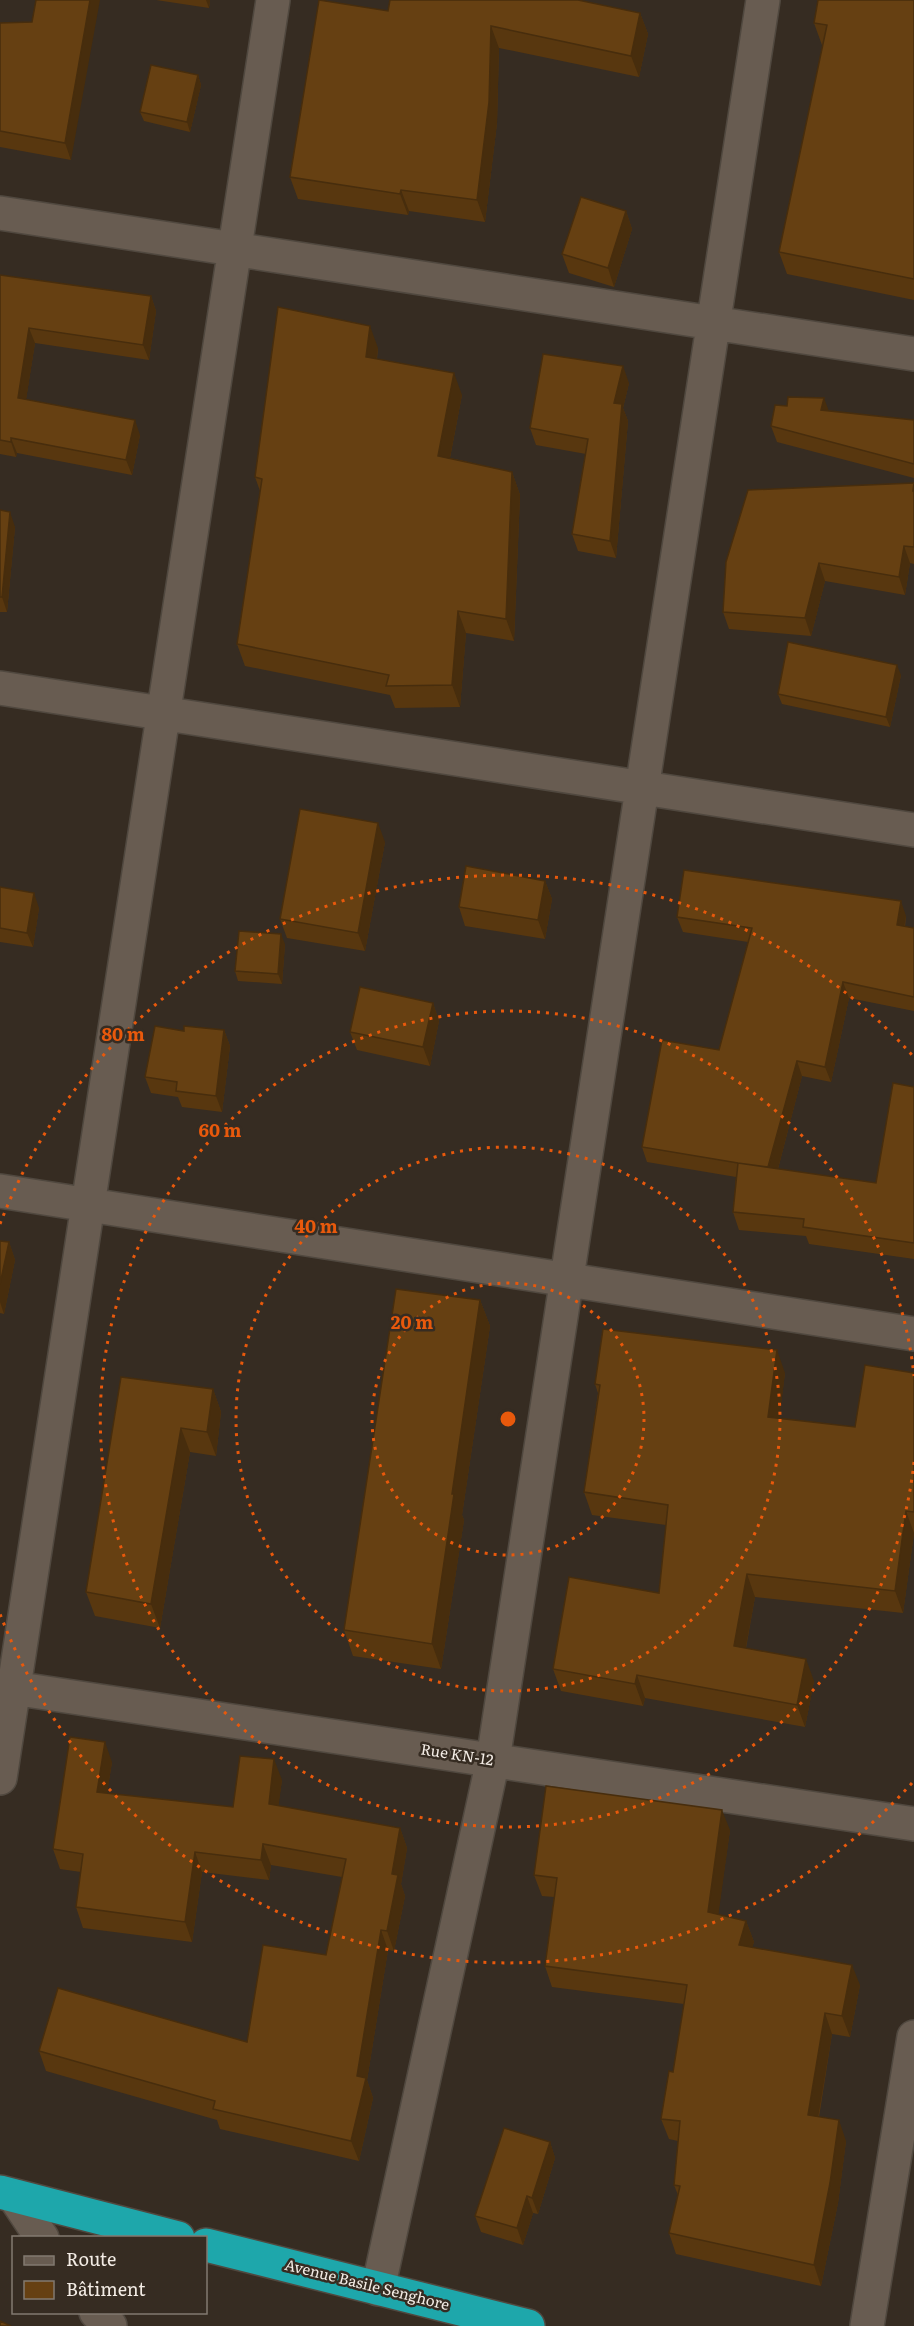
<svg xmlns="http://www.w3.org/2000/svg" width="914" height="2326" font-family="Literata,serif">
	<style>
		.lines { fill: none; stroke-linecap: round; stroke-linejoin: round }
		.street-casing { stroke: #50483f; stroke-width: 36 }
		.highway-casing { stroke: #50483f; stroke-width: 36 }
		.street { stroke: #685c51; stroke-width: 33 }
		.highway { stroke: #1ea7ab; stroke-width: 33 }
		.wall { fill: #58370f }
		.shaded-wall { fill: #472d0d }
		.building { fill: #664012; stroke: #472d0d; stroke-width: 1.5 }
		.ring { fill: none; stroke: #e8590c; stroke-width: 3; stroke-dasharray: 3 6 }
		.labels { text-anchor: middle; stroke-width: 5; stroke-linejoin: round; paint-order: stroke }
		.street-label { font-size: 15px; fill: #f3ece5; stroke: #362c22 }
		.centre { fill: #e8590c; stroke: #362c22; stroke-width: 3 }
		.ring-label { font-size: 18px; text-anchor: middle; font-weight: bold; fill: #e8590c; stroke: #362c22; stroke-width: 5; stroke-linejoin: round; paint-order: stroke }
	</style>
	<rect width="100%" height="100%" fill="#362c22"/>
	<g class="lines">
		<defs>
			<path id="street" d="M0,213L914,354
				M0,688L914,830
				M0,1191L914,1334
				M0,1686L914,1824
				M0,1778L273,0
				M14,2196L42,2238
				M378,2289L493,1760L763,0
				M96,2312L110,2326
				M867,2326L914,2037"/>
			<path id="highway" d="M0,2192L178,2238
				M206,2245L528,2326"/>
		</defs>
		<use href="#street" class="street-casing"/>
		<use href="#highway" class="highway-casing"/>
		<use href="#street" class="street"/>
		<use href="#highway" class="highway"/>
	</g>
	<path class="wall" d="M156,0H210L209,8Z
		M914,0V300L787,274L779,252L823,45H822L814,23Z
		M388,11L640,13L648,34L639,77L499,48L497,123L485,222L409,211L408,215L298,199L290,177Z
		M32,22L71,160L0,147V23Z
		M198,75L201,85L190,132L144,121L140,112Z
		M626,211L632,229L614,287L569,273L562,254Z
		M0,275L151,296L156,311L149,360L35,343L26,399L140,435L132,475L17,453L16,457L0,454Z
		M378,348L377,359L462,395L450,458L512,472L520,495L514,641L466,633L460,707L395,708L390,695L245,666L237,644L260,491L255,477Z
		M629,383L623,408L628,421L616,558L578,551L572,534L586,454L536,445L530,428Z
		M829,411L914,420V478L777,442L771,426Z
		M914,483V564L910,563L905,595L825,581L811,636L729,629L723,612Z
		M0,510L15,527L7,612H0Z
		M901,675L890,727L782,704L778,694Z
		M385,842L365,951L287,938L280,919Z
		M545,881L552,899L545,939L465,926L459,907Z
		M0,887L39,908L33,947L0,942Z
		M906,916L905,927L914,928V1011L849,998L831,1082L802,1076L778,1169L876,1183L914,1087V1259L809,1244L806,1236L739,1230L733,1212L736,1177L647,1162L642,1147L719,1050L748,942L683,932L677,917Z
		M285,944L282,984L238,981L235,971Z
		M433,1003L439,1021L430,1066L357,1050L350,1032Z
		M224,1030L230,1046L222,1112L182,1107L178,1097L151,1093L145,1077L184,1031Z
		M0,1241L9,1242L15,1260L4,1314L0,1313Z
		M480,1300L490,1326L462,1515L464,1520L441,1669L353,1656L344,1630Z
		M785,1373L779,1418L855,1427L914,1373V1533L903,1613L755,1597L746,1648L814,1681L805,1727L645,1698L643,1706L561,1691L553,1669L659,1593L666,1525L592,1515L584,1492L598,1393L595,1384Z
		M121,1377L213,1389L221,1412L216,1456L190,1452L160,1628L95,1616L86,1592Z
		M112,1762L107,1793L233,1807L282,1780L278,1806L400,1828L407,1848L401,1884L405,1896L394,1951L388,1950L367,2080L373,2098L359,2161L220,2129L217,2120L46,2071L39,2051L247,2042L326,1955L342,1877L271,1865L269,1880L202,1872L192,1942L83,1928L76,1907L81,1872L60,1869L53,1849Z
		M730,1830L718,1914L746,1921L754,1942L752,1947L860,1985L850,2037L832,2034L819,2117L846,2141L838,2203L821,2286L676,2254L669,2233L678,2195L674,2185L678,2141L669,2139L661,2119L673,2072L684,2004L552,1987L545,1966L554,1897L542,1896L534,1875Z
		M550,2142L555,2158L538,2214L533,2213L523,2245L481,2232L475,2216Z"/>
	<path class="shaded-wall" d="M90,0H100L71,160L65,143Z
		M206,0H210L209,8Z
		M640,13L648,34L639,77L631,56Z
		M491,26L499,48L497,123L485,222L477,200Z
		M198,75L201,85L190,132L187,122Z
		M401,190L409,211L408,215L400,194Z
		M626,211L632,229L614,287L608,268Z
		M151,296L156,311L149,360L143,345Z
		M370,326L378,348L374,379L366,357Z
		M29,328L35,343L24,413L18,398Z
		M623,366L629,383L623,408L628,421L616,558L610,541L614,403Z
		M454,373L462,395L446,478L438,456Z
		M824,398L830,414L821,410Z
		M135,420L140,435L132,475L126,460Z
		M11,438L17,453L16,457L11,442Z
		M512,472L520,495L514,641L506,619Z
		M10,512L15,527L7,612L2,597Z
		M904,546L910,563L905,595L899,577Z
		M819,563L825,581L811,636L805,618Z
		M458,611L466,633L460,707L452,685Z
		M897,665L901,675L890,727L886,717Z
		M378,823L385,842L365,951L358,933Z
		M545,881L552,899L545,939L538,920Z
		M34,893L39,908L33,947L27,933Z
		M901,901L906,916L902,940L897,925Z
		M281,934L285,944L282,984L278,974Z
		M843,982L849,998L831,1082L825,1067Z
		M433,1003L439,1021L430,1066L423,1047Z
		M224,1030L230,1046L222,1112L216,1096Z
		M797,1061L802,1076L774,1184L768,1169Z
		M9,1242L15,1260L4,1314L0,1302V1284Z
		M480,1300L490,1326L462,1515L464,1520L441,1669L432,1644L452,1494Z
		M777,1350L785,1373L777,1439L768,1417Z
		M213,1389L221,1412L216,1456L207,1432Z
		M181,1428L190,1452L160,1628L151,1604Z
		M906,1511L914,1533L903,1613L895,1591Z
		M747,1574L755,1597L742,1668L734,1646Z
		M806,1659L814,1681L805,1727L797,1705Z
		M637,1675L645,1698L643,1706L635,1684Z
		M105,1742L112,1762L104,1812L97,1792Z
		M274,1759L282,1780L276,1825L269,1804Z
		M722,1810L730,1830L716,1932L708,1912Z
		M400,1828L407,1848L401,1884L405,1896L394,1951L387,1931L392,1874Z
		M263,1844L271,1865L269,1880L261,1860Z
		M195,1852L202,1872L192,1942L185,1922Z
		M746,1921L754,1942L747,1966L739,1945Z
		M381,1930L388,1950L367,2080L373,2098L359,2161L351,2141L357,2076Z
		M852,1965L860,1985L850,2037L842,2016Z
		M825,2013L832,2034L815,2136L808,2115Z
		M839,2120L846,2141L838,2203L821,2286L814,2265Z
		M550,2142L555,2158L538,2214L532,2198Z
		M527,2196L533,2213L523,2245L517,2228Z"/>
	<path class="building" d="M36,0H90L65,143L0,131V23L32,22Z
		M319,0L388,11L390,0H578L640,13L631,56L491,26L489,102L477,200L401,190L400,194L290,177Z
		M818,0H914V279L779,252L827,25L814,23Z
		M151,65L198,75L187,122L140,112Z
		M581,197L626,211L608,268L562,254Z
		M0,275L151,296L143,345L29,328L18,398L135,420L126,460L11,438V442L0,440Z
		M278,307L370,326L366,357L454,373L438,456L512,472L506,619L458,611L452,685L386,686L389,675L237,644L262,479L255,477Z
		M543,354L623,366L614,403L622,404L610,541L572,534L588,439L530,428Z
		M788,397L824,398L821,410L914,420V464L771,426L775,405L787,406Z
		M914,483L913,491H914V547L904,546L899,577L819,563L805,618L723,612L726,562L748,490Z
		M0,510L10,512L2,597H0Z
		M788,642L897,665L886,717L778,694Z
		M300,809L378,823L358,933L280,919Z
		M466,866L545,881L538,920L459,907Z
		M684,870L901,901L897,925L914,928V997L843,982L825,1067L797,1061L768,1167L738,1163L642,1147L662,1040L719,1050L752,928L677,917Z
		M0,887L34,893L27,933L0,928Z
		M239,931L281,934L278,974L235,971Z
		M360,987L433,1003L423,1047L350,1032Z
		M155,1026L184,1031V1026L224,1030L216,1096L176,1091L177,1082L145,1077Z
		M893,1083L914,1087V1243L803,1227L804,1219L733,1212L738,1163L876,1183Z
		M0,1241L9,1242L0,1284Z
		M396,1289L480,1300L452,1494H454L432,1644L344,1630Z
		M603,1329L777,1350L768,1417L855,1427L865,1365L914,1373V1512L906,1511L895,1591L747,1574L734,1646L806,1659L797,1705L637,1675L635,1684L553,1669L569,1577L659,1593L668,1505L584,1492L600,1385L595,1384Z
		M121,1377L213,1389L207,1432L181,1428L151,1604L86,1592Z
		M70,1737L105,1742L97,1792L233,1807L240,1756L274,1759L269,1804L400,1828L392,1874L398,1875L387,1931L381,1930L357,2076L366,2078L351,2141L213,2109L215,2101L39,2051L58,1988L247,2042L263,1945L326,1955L346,1859L263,1844L261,1860L195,1852L185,1922L76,1907L83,1854L53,1849Z
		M546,1786L722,1810L708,1912L746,1921L739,1945L852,1965L842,2016L825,2013L808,2115L839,2120L830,2183L814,2265L669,2233L680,2186L674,2185L680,2121L661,2119L669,2071L673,2072L687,1985L545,1966L557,1878L534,1875Z
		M504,2128L550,2142L532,2198L527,2196L517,2228L475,2216Z
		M0,2321L11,2326H0Z"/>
	<g class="ring">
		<circle cx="508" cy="1419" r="136"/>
		<circle cx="508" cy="1419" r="272"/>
		<path d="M914 1462A408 408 0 1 1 914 1376"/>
		<path d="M912 1783A544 544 0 0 1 0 1614M0 1224A544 544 0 0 1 912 1055"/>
	</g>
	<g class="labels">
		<g class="street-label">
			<text transform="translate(457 1755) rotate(9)" y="5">Rue KN-12</text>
			<text transform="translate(367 2285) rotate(14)" y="5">Avenue Basile Senghore</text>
		</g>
	</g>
	<circle cx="508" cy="1419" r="9" class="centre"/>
	<g class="ring-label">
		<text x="123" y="1041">80 m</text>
		<text x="220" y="1137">60 m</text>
		<text x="316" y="1233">40 m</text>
		<text x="412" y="1329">20 m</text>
	</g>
	<rect x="12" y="2236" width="195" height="78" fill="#362c22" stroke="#827970" stroke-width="1.5"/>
	<rect x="24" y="2256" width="30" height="9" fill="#685c51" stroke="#827970" stroke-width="1.5"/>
	<text x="66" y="2266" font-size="18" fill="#f3ece5">Route</text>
	<rect x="24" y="2281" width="30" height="18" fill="#664012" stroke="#827970" stroke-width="1.5"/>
	<text x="66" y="2296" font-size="18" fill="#f3ece5">Bâtiment</text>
</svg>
